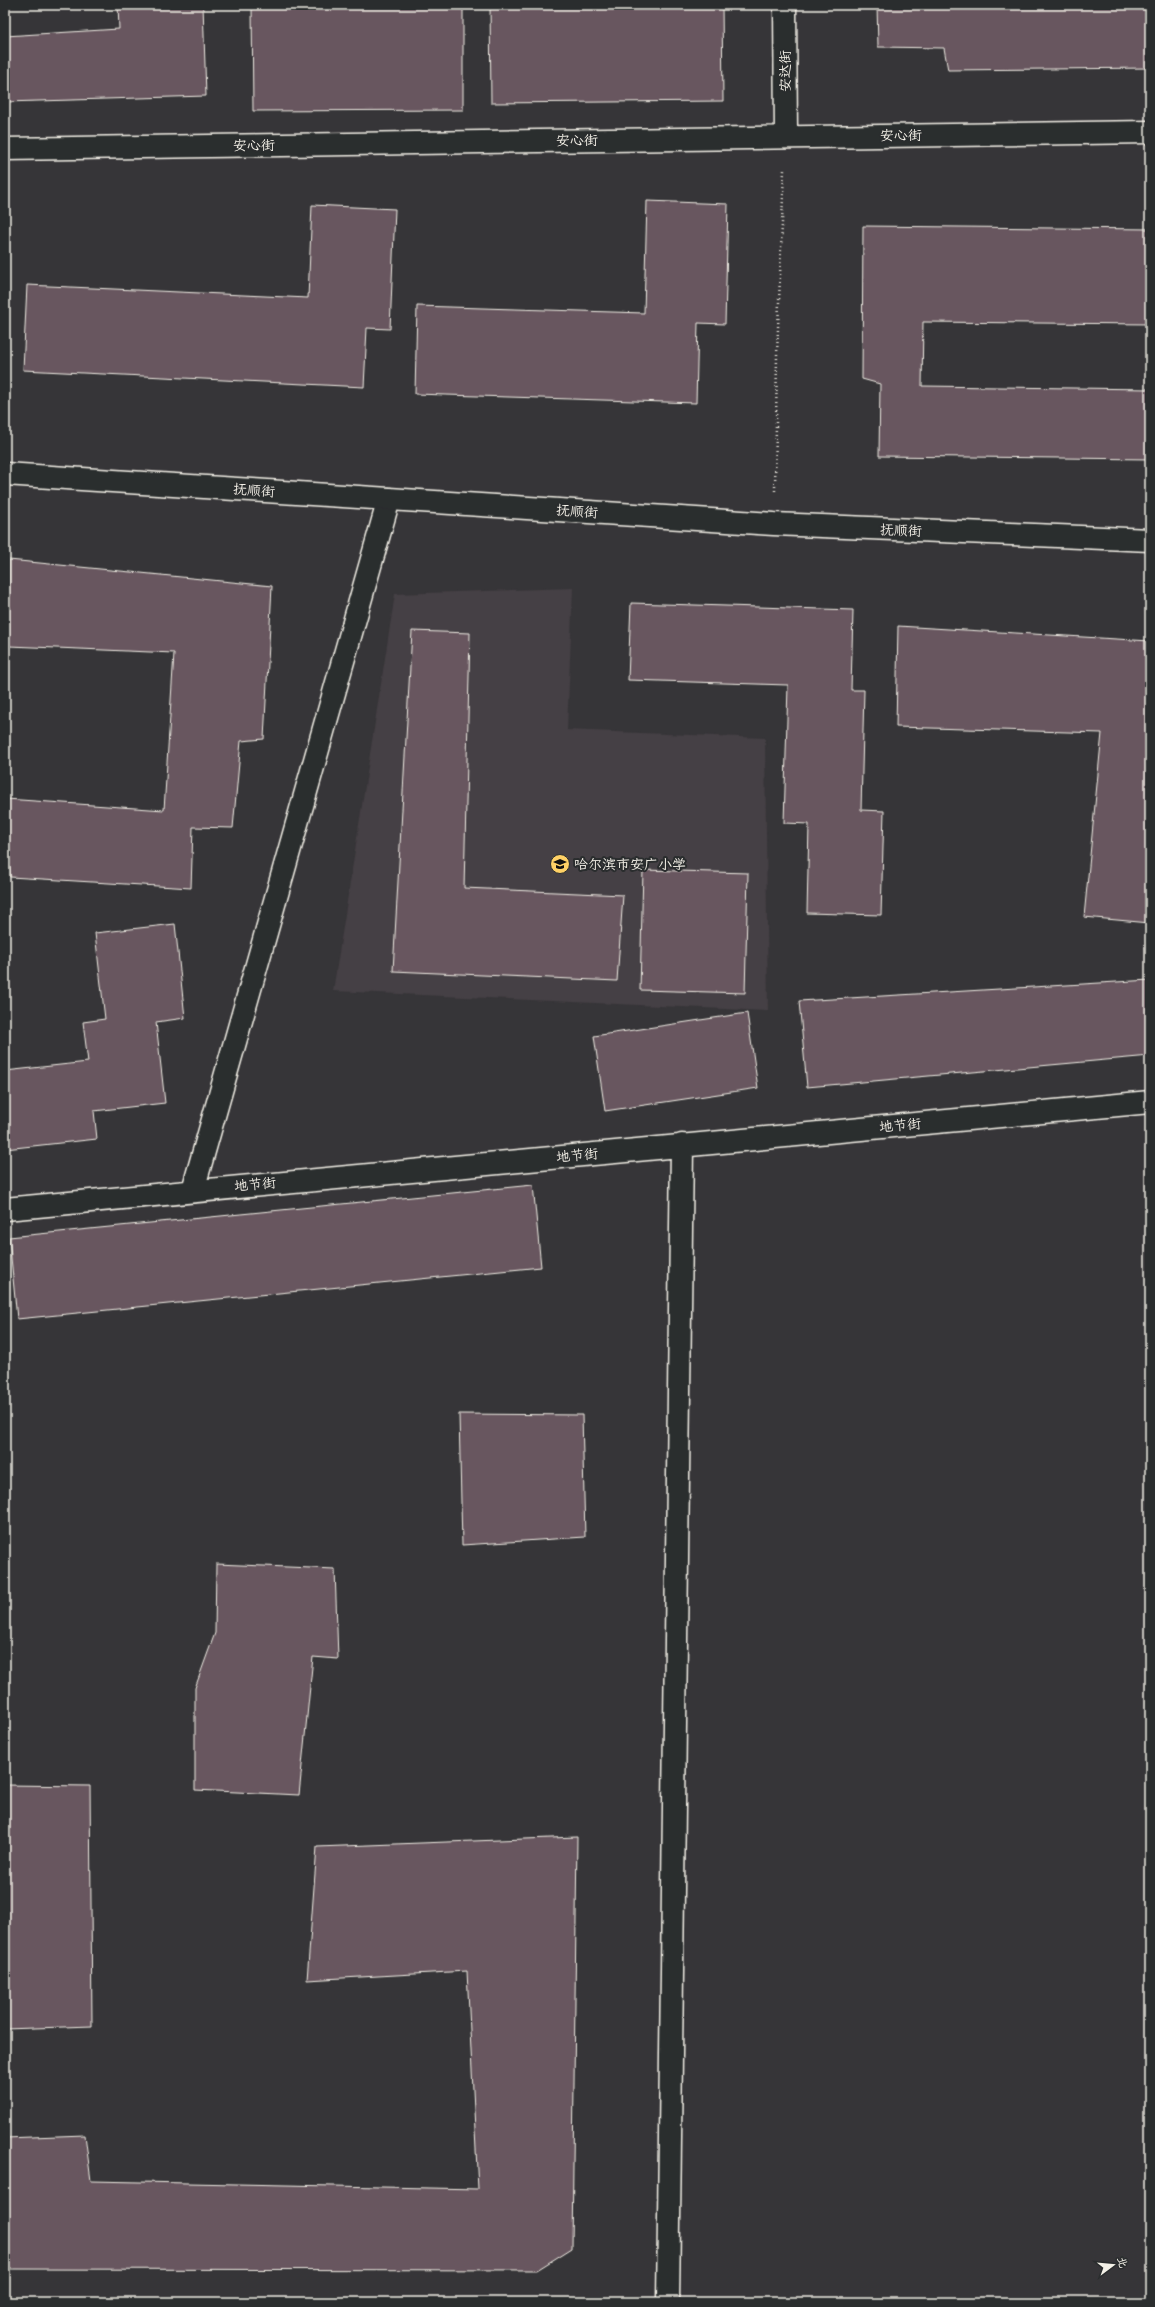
<svg xmlns="http://www.w3.org/2000/svg" width="1155" height="2307" font-family="Sriracha,'LXGW WenKai TC',sans-serif">
	<style>
		.built { fill: #453f44 }
		.building { fill: #67565f; stroke: #f4f1e8 }
		.lines { fill: none; stroke-linecap: round; stroke-linejoin: round }
		.street-casing { stroke: #f4f1e8; stroke-width: 25 }
		.secondary-casing { stroke: #f4f1e8; stroke-width: 25 }
		.path { stroke: #f4f1e8; stroke-width: 2.5; stroke-dasharray: 1 3; stroke-linecap: butt }
		.street { stroke: #2a2d2e; stroke-width: 22 }
		.secondary { stroke: #2a2d2e; stroke-width: 22 }
		.labels { text-anchor: middle; stroke-width: 4; stroke-linejoin: round; paint-order: stroke }
		.street-label { font-size: 14px; fill: #f4f1e8; stroke: #2a2d2e }
		.poi-label { font-size: 14px; fill: #f4f1e8; stroke: #2a2d2e; text-anchor: start }
	</style>
	<rect width="100%" height="100%" fill="#363538"/>
	<filter id="ink" filterUnits="userSpaceOnUse"><feTurbulence type="fractalNoise" baseFrequency=".025" numOctaves="2"/><feDisplacementMap in="SourceGraphic" scale="8" xChannelSelector="R" yChannelSelector="G"/><feConvolveMatrix kernelMatrix="1 2 1 2 8 2 1 2 1" color-interpolation-filters="sRGB"/></filter>
	<g filter="url(#ink)">
		<path class="built" d="M573,588L567,730L765,738L768,1011L333,991L395,594Z"/>
		<path class="building" d="M118,5H203L206,96L5,102V36L119,29Z
			M463,5V110L253,111L252,6Z
			M490,5H722L723,101L491,103Z
			M877,5H1150V68L948,70L944,48L878,47Z
			M647,201L728,204L725,324L698,323L696,403L415,394L417,306L644,313Z
			M312,205L395,209L390,329L367,328L364,387L23,370L27,285L308,298Z
			M863,226L1150,229V324L923,322L922,386L1150,389V459L879,456L880,384L862,379Z
			M9,560L272,586L264,739L241,741L233,828L193,827L191,888L10,877L6,799L164,810L174,653L9,646Z
			M631,603L853,610L851,690H864L861,810L884,811L881,915L807,913L809,824L784,823L788,685L628,680Z
			M898,626L1150,641V923L1084,917L1102,733L896,727Z
			M412,631L470,633L464,888L623,895L617,981L393,971Z
			M643,870L748,873L745,993L640,990Z
			M175,924L185,1018L156,1022L165,1103L94,1111L97,1139L5,1149V1071L88,1062L83,1022L105,1019L95,933Z
			M1150,980V1056L807,1087L799,1001Z
			M747,1013L758,1088L605,1111L594,1036Z
			M533,1185L541,1267L17,1319L9,1237Z
			M459,1414L582,1415L585,1537L462,1545Z
			M216,1564L335,1569L338,1659L313,1657L299,1795L195,1790V1688L215,1633Z
			M5,1785L90,1786L92,2026L5,2029Z
			M577,1837L572,2248L537,2270L5,2269V2138L85,2135L91,2181L478,2189L467,1971L307,1980L317,1847Z"/>
		<g class="lines">
			<defs>
				<path id="street" d="M193,1190L389,499
					M5,1209L1150,1102
					M668,2302L682,1145"/>
				<path id="secondary" d="M785,5L786,136
					M5,149L1150,132
					M5,474L774,524L1150,540"/>
			</defs>
			<use href="#street" class="street-casing"/>
			<use href="#secondary" class="secondary-casing"/>
			<path class="path" d="M775,491L777,355L784,170"/>
			<use href="#street" class="street"/>
			<use href="#secondary" class="secondary"/>
		</g>
	</g>
	<defs>
		<symbol id="school-disc" viewBox="-11 -11 22 22"><circle r="9.5" fill="#ffd166" stroke="#2a2d2e"/><path d="M0-5L7-2L0 1L-7-2ZM-4 1L0 2.5L4 1V4Q0 6-4 4Z" fill="#111"/></symbol>
	</defs>
	<g fill-rule="evenodd">
		<use href="#school-disc" x="549" y="853" width="22" height="22"/>
	</g>
	<g class="labels">
		<g class="street-label">
			<text transform="translate(785 71) rotate(-90)" y="5">安达街</text>
			<text transform="translate(901 135) rotate(-1)" y="5">安心街</text>
			<text transform="translate(577 140) rotate(-1)" y="5">安心街</text>
			<text transform="translate(254 145) rotate(-1)" y="5">安心街</text>
			<text transform="translate(254 490) rotate(4)" y="5">抚顺街</text>
			<text transform="translate(577 511) rotate(4)" y="5">抚顺街</text>
			<text transform="translate(901 530) rotate(2)" y="5">抚顺街</text>
			<text transform="translate(900 1125) rotate(-5)" y="5">地节街</text>
			<text transform="translate(577 1155) rotate(-5)" y="5">地节街</text>
			<text transform="translate(255 1184) rotate(-5)" y="5">地节街</text>
		</g>
		<g class="poi-label">
			<text x="574" y="869">哈尔滨市安广小学</text>
		</g>
	</g>
	<rect width="1155" height="2307" fill="none" stroke="#2a2d2e" stroke-width="20"/>
	<rect x="10" y="10" width="1135" height="2287" fill="none" stroke="#f4f1e8" stroke-width="1.5" filter="url(#ink)"/>
	<g transform="translate(1113 2265) rotate(74)" stroke="#2a2d2e" stroke-width="3" paint-order="stroke">
	<path d="M0-3L7 15L0 10L-7 15Z" fill="#f4f1e8"/>
	<text y="-6" font-size="11" font-weight="bold" text-anchor="middle" fill="#f4f1e8">北</text>
	</g>
</svg>
